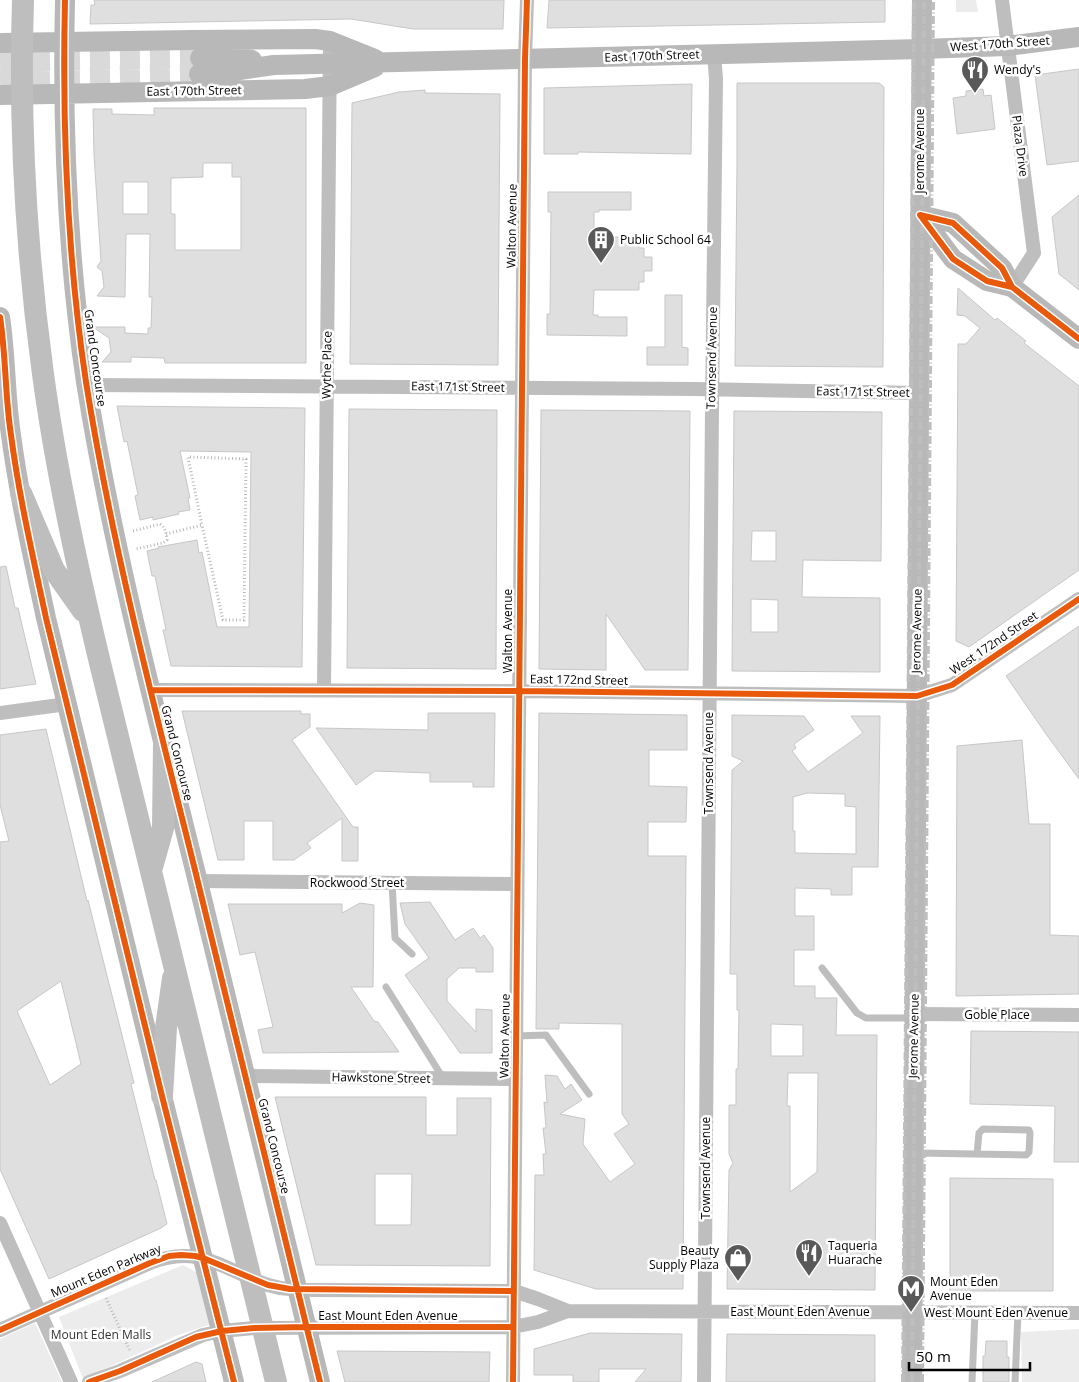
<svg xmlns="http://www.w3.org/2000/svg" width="1079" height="1382" font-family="'Open Sans',sans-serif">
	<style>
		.green { fill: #ececec }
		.building { fill: #dfdfdf; stroke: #c7c7c7; fill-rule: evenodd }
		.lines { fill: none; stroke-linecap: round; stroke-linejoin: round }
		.secondary-tunnel { stroke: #d9d9d9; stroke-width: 20; stroke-dasharray: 20 10; stroke-linecap: butt }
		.path { stroke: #b9b9b9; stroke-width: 3; stroke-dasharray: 1 2.5; stroke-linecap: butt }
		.lane { stroke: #bebebe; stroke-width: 7 }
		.street { stroke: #bebebe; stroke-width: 14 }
		.secondary { stroke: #b8b8b8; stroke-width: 20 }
		.primary { stroke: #bebebe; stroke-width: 22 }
		.rail { stroke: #bebebe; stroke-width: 4; stroke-dasharray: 8 2.5 1 2.5; stroke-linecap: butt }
		.cycleway-casing { stroke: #fff; stroke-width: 9 }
		.cycleway { stroke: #e8590c; stroke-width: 6 }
		.labels { text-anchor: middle; stroke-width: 5; stroke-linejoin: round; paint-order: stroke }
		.street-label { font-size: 12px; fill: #000; stroke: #fff }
		.poi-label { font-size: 12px; fill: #000; stroke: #fff; text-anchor: start }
		.park-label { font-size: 12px; fill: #333; stroke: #fff }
	</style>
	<rect width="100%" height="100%" fill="#fff"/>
	<path class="green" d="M956,0H976L978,12H956Z
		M183,1265L201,1275L214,1323L176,1336L83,1379L59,1317Z
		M35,1323L62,1382H0V1339Z
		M1079,1329V1382H1022L1021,1332Z"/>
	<path class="building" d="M94,0H504L503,29H413L351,19L90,24L91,5H95Z
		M549,0H885V22L547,28Z
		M1079,69V161L1047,165L1035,75Z
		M737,83H879L884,87L883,367L735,366L737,163Z
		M692,84L691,154L578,152V154H544V88Z
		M983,89L984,96L991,95L995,129L957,134L953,98L966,96V91Z
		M425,90V93L500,94L498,365L350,364L352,103L399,92Z
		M154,108H306V363H165L164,358L131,357V362H102L111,352L109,338L93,327H125V333L148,334V328H151L152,297H149L150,234H126L125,297L97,296L104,287L102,271L97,267L101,261L94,155L93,109H112V114L154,115ZM203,163H232V177H241V250H175V214H171V178L203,177ZM123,182H148V214H123Z
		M548,192H631V210H599V212H594V237H639V248H644V257H652V271H644V282H639V290H594L593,315H598V317H627V336L547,335V314H550L551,212H548Z
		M1079,195V290L1059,274L1052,217Z
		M958,288L995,320L997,318L1026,341L1024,343L1079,386V570L969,647L956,641L958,344H966L980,328L965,316L957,315Z
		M665,295H682V347L688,348V365H647V347H665Z
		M117,406L305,408L302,667L171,666L163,630H166L155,576H152L147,551L159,548L158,547L197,540L199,553L202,552L217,627H249L251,452L180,451L190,498H188L190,510L178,512L179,514L153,520V517L140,520L135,496L138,495L127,441L124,442Z
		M349,409L497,410L496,669L347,668Z
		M541,410L690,411L688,670H645L606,614V670L539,669Z
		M734,411L882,412L881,561L803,560L802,597L880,598V672L732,671ZM752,531H776V561H751ZM751,599L778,600V632H751Z
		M6,566L15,608H18L36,684L0,689V567Z
		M1079,626V779L1046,734L1006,676Z
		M182,711H301V714H310V727L292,740L353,827H358V861H342V818L307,843L311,848L294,860H273V821H244V860H218Z
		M428,713H495L494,787H473V782H430V773L375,771L356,785L316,728L428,730Z
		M539,713L687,715V750H649V786L687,787L686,822H648V856H686L683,1289H596L534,1270L535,1175H544L543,1154H546L543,1128H546L544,1102L547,1103L545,1075L557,1076L565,1089L571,1084L582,1100L560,1114L585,1119L583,1144L610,1182L635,1164L614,1134L629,1124L622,1114V1024L559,1023V1029H536Z
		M732,715L804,716L814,730L794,744L796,748L792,751L808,772L863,733L851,716H880L878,867H852V895H831V889L795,888V916H814V950H794V986H815V998H837L836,1035H877L875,1290L727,1289L729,1170L733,1163L729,1154V1105H736V1069H738L739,1010H737V974H730L732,770L743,761L732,756ZM807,793L845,794V806L856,807V854L795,853V831H793V797ZM771,1024L803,1025V1056H771ZM788,1073H818L817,1172L790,1192V1106H787Z
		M46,729L87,901L88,900L134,1083L131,1084L155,1180H156L167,1224L161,1228L49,1279L0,1169V842L9,841L0,805V735ZM61,981L81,1064L50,1085L17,1011Z
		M1022,740L1029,824H1050V935L1079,936V994L956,996L957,746Z
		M430,902L455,940L473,928L480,938L484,935L493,948V972H476V968H459L447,979V1001L476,1032V1009L492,1010V1053H460L405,975L429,958L405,924L400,903Z
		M360,903L374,905L373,987H351L374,1021L378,1022L399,1052L263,1053L258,1030L273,1027L255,952L240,955L228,904H342V913Z
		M971,1031L1079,1032V1162H1054L1055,1106L970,1104Z
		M275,1097H426V1135H457V1098H491L490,1266L316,1265ZM375,1174H412L411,1225H375Z
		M950,1178L1053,1179V1291H950Z
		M590,1333L682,1334L681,1382H635L646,1369H599V1382H573V1375H534V1349Z
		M727,1334L875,1335V1382H726Z
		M986,1341H1007V1357H1009V1382H983V1356H985Z
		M337,1351L490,1352L489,1382H345Z
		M196,1362L202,1364L206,1382H152Z"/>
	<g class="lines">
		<path class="secondary-tunnel" d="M0,62L200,58
			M0,79L199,74"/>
		<path class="path" d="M133,531L160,524C166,528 166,533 167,540L163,543L136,549
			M166,534L202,525L188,457L246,459L244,620H223L202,525
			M106,1298L130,1351"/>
		<path class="lane" d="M392,883L395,938L412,954
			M822,968L857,1013L866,1018H914
			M386,987L443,1078
			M516,1036L546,1035L589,1094
			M916,1153L1026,1155L1029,1152L1030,1133L1029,1130L983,1129L979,1133L977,1154
			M972,1382L975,1313
			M1015,1382L1018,1313"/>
		<path class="street" d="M1002,0L1034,253L1012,287
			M87,385L694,389L920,393
			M151,690L519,691L917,696L952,685L1079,599
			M324,690L330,41
			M0,713L67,704
			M197,881L517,884
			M914,1014L1079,1015
			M245,1076L516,1079
			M0,1223L71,1382
			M0,1330L150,1263C200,1243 223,1270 268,1285C284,1290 299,1290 315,1290L514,1291L538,1299L568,1311
			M89,1382L120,1371L203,1335L222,1331L254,1328L513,1327L538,1322L568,1311L1079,1313
			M513,1382L525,59L527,0
			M704,1382L712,408L716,79L714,54"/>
		<path class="secondary" d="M65,0C62,127 67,255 86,382C112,545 154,705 194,866C236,1038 278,1210 320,1382
			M0,43L192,40L315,39L330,41L375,59
			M200,58L222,57L252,60
			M199,74L220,73L274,65L921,49L1007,46L1079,37
			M0,95L305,89L330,86L375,67
			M1012,287L987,281L953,259L920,215L953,223L1002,268L1012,287L1079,339
			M0,317C6,356 5,396 11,435C19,496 33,557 46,618L162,1096L234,1382
			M912,1382L922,0"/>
		<path class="primary" d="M23,0C19,124 26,250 43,374C56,471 77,567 100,663L276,1382
			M21,493L54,570L83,611
			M152,867L163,828L164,745
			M162,1096L166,1028L173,978"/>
		<path class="rail" d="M903,1382L914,0
			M912,1382L924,0
			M922,1382L933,0"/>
		<defs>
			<path id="cycleway" d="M65,0C62,127 67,255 86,382C112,545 154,705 194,866C236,1038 278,1210 320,1382
				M1012,287L987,281L953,259L920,215L953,223L1002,268L1012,287L1079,339
				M0,317C6,356 5,396 11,435C19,496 33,557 46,618L162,1096L234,1382
				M151,690L519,691L917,696L952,685L1079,599
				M0,1330L150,1263L169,1256L181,1255L195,1256L203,1258L268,1285L290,1289L514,1291
				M89,1382L120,1371L196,1337L222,1331L254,1328L306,1327H513
				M513,1382L525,59L527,0"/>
		</defs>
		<use href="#cycleway" class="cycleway-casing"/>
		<use href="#cycleway" class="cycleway"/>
	</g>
	<defs>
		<symbol id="restaurant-pin" viewBox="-11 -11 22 30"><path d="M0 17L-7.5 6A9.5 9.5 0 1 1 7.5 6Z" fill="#595959" stroke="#fff"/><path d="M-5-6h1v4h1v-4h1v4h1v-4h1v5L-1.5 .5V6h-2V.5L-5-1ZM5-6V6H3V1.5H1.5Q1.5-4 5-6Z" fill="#fff"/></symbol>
		<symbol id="building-pin" viewBox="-11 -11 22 30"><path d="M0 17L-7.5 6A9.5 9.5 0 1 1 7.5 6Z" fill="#595959" stroke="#fff"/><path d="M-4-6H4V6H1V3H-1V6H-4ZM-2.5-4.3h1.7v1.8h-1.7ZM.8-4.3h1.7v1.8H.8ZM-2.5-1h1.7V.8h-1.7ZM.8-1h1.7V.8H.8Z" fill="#fff"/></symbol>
		<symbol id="shop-pin" viewBox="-11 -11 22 30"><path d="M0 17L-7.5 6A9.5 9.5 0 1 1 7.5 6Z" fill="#595959" stroke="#fff"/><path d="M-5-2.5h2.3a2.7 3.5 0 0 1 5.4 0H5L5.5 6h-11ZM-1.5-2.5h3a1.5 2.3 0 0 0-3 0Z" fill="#fff"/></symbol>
		<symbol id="metro-pin" viewBox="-11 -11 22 30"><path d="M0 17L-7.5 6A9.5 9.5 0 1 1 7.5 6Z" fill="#595959" stroke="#fff"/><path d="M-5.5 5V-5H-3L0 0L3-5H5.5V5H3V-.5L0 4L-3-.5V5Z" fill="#fff"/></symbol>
	</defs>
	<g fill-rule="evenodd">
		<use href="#restaurant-pin" x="959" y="54" width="32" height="43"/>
		<use href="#building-pin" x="585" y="224" width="32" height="43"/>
		<use href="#restaurant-pin" x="793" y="1237" width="32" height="43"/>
		<use href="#shop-pin" x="722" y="1242" width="32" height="43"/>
		<use href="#metro-pin" x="895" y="1273" width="32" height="43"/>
	</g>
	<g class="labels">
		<g class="street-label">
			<text transform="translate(1000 44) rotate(-4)" y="4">West 170th Street</text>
			<text transform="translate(652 56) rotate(-2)" y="4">East 170th Street</text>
			<text transform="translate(194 91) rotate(-1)" y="4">East 170th Street</text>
			<text transform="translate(1020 146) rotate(83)" y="4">Plaza Drive</text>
			<text transform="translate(920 151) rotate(-90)" y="4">Jerome Avenue</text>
			<text transform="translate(512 226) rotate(-89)" y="4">Walton Avenue</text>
			<text transform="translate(95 358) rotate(82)" y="4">Grand Concourse</text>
			<text transform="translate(712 358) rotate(-89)" y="4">Townsend Avenue</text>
			<text transform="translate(327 365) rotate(-89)" y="4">Wythe Place</text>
			<text transform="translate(458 387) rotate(1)" y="4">East 171st Street</text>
			<text transform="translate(863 392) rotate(1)" y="4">East 171st Street</text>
			<text transform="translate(508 631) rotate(-90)" y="4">Walton Avenue</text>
			<text transform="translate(917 631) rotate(-89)" y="4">Jerome Avenue</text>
			<text transform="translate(994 643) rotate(-34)" y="4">West 172nd Street</text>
			<text transform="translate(579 680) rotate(1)" y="4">East 172nd Street</text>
			<text transform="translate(177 753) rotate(76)" y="4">Grand Concourse</text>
			<text transform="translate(709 763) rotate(-90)" y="4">Townsend Avenue</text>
			<text x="357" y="887">Rockwood Street</text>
			<text x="997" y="1019">Goble Place</text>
			<text transform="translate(505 1036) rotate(-89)" y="4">Walton Avenue</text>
			<text transform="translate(914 1036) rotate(-89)" y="4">Jerome Avenue</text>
			<text transform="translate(381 1078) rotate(1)" y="4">Hawkstone Street</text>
			<text transform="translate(274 1146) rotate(76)" y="4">Grand Concourse</text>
			<text transform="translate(706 1168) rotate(-90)" y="4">Townsend Avenue</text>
			<text transform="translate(106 1271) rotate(-23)" y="4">Mount Eden Parkway</text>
			<text x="800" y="1316">East Mount Eden Avenue</text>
			<text x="996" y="1317">West Mount Eden Avenue</text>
			<text x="388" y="1320">East Mount Eden Avenue</text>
		</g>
		<g class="poi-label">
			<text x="994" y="74">Wendy's</text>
			<text x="620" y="244">Public School 64</text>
			<text x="828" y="1250">Taqueria<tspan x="828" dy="14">Huarache</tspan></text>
			<text x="719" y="1255" text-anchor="end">Beauty<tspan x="719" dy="14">Supply Plaza</tspan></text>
			<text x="930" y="1286">Mount Eden<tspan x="930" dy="14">Avenue</tspan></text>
		</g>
		<g class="park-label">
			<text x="101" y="1339">Mount Eden Malls</text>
		</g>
	</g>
	<path d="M909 1362v8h121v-8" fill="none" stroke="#000000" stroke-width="2.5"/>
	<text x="916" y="1362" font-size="15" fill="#000000" stroke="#ffffff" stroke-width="4" paint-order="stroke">50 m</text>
</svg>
